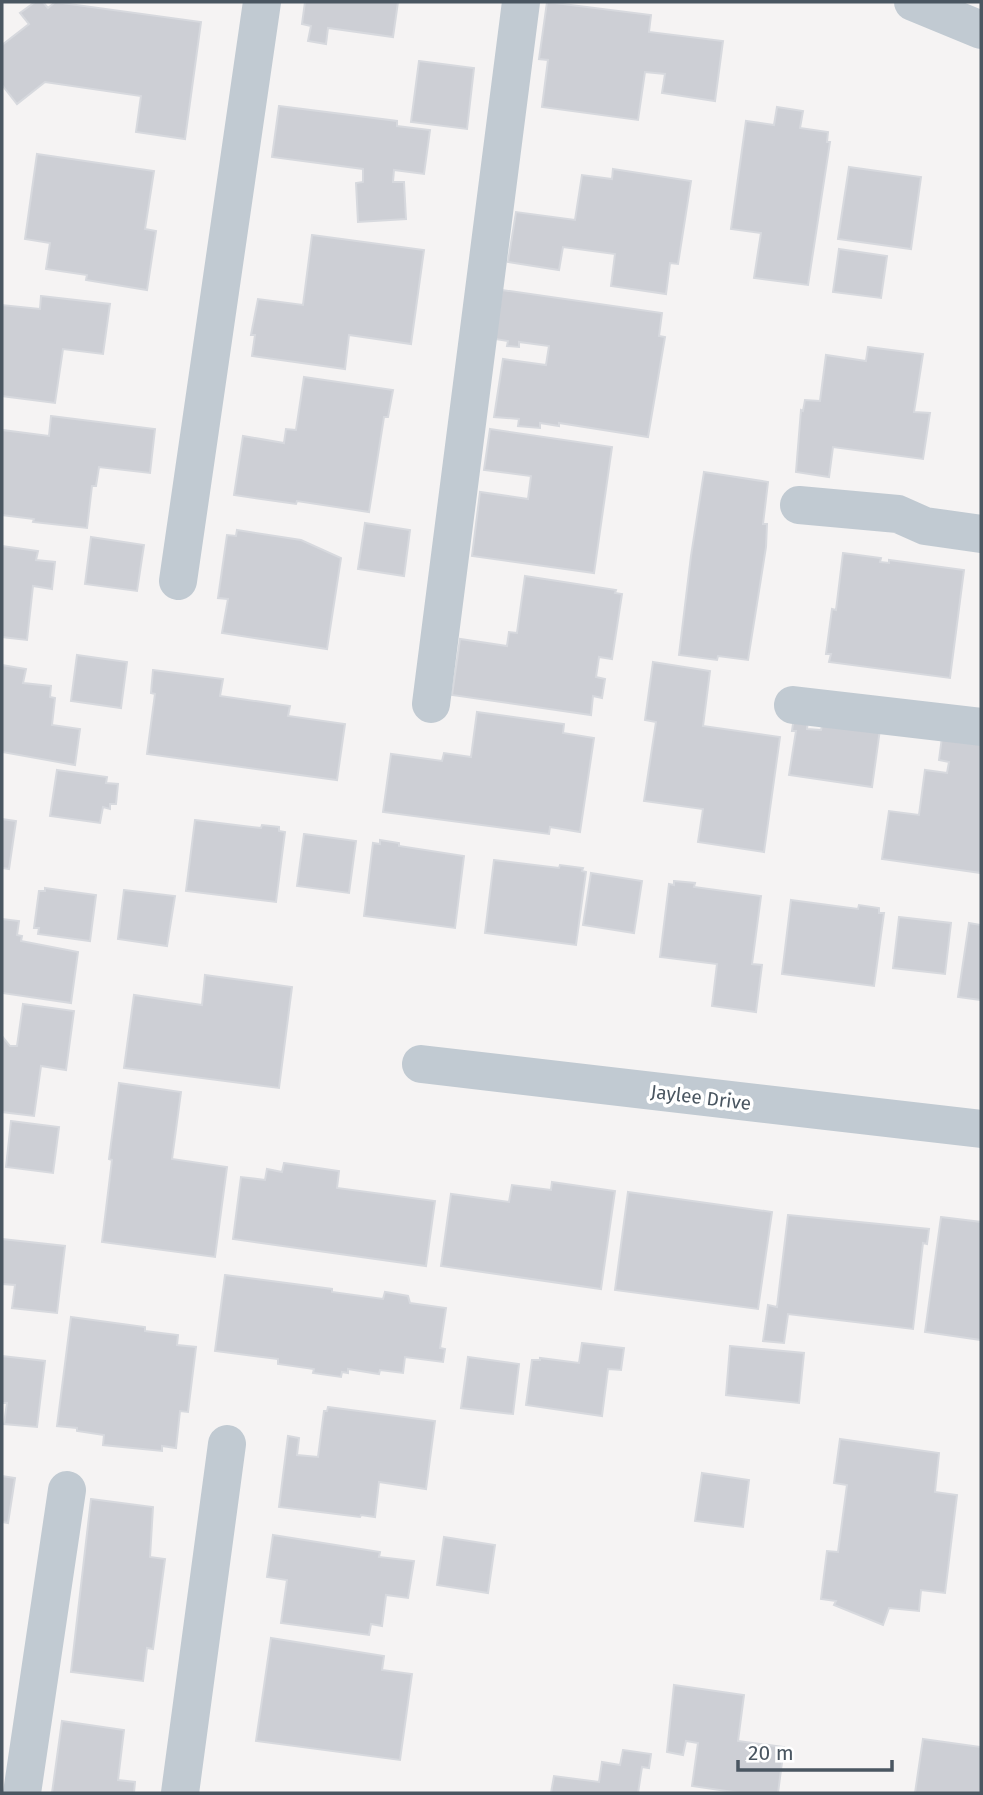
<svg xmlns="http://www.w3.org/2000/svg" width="983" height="1795" font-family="'Fira Sans',sans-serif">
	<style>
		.building { fill: #cdcfd5; stroke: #d7d9de; stroke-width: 2 }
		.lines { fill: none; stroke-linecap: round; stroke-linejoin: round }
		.minor { stroke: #c1cad2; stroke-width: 38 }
		.labels { text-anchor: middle; stroke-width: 7; stroke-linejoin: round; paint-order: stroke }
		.street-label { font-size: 19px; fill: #4a5661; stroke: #fff }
	</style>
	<rect width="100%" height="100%" fill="#f5f3f3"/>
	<path class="building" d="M35,2H43L48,8L55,2L201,22L185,139L136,132L141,96L45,82L17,104L2,85V45L29,24L20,13Z
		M305,2H398L393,37L328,28L326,44L308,41L311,26L302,24Z
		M547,2L651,15L649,32L723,41L715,101L662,93L665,74L645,72L638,120L542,107L548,60L539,59Z
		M419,61L474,68L467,129L411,122Z
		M279,106L397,121V126L430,130L424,174L394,170L393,182H404L406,219L358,222L356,183L363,182V169L272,157Z
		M777,107L803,111L800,128L828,132L827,142H830L808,285L754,278L761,233L731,229L746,121L774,125Z
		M37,154L154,171L145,229L156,231L147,290L86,280L87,275L46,269L50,243L25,239Z
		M849,167L921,177L911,249L838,239Z
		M613,169L691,181L678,264L670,263L666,294L611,286L615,254L563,247L559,270L508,262L516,212L575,220L582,175L612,179Z
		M312,235L424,250L411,344L349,335L345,369L252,356L255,335H251L258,299L303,305Z
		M839,249L887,256L881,298L833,292Z
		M502,290L662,313L659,336L665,337L648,437L559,423V426L540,423V428L518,426L519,419L494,417L503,359L546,365L549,346L519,342V347L507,346L508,341L495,339Z
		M41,296L110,304L103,354L63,349L55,403L2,396V305L40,309Z
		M868,347L923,354L914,412L930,413L923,459L833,447L829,477L796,472L801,410L803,411L805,400L820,401L826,355L866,361Z
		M304,377L393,390L388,417H384L369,512L297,501L296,504L234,495L243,436L284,443L286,429L296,430Z
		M51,416L155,429L150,473L99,467L96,486H92L87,528L33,522L34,519L2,515V430L49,436Z
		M490,429L612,447L594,573L472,556L480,492L528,499L531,476L484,470Z
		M704,472L768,482L763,524H767L766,547L748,660L718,656L717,660L679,655L691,556Z
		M365,523L410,530L404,576L358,569Z
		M237,530L301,540L341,558L327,649L222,633L228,599L218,598L227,535L236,536Z
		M91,537L144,545L137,591L85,584Z
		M2,546L38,551L36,560L55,562L52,589L33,586L27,640L2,637Z
		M843,553L881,558L880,562L889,563V560L964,570L950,678L829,662L831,654H826L832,609L836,610Z
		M525,576L616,590L615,593L622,594L612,659L599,657L596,677L605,679L602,698L593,696L591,715L452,695L460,639L507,646L509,632L517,633Z
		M77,655L127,662L121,708L71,701Z
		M653,662L710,671L703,726L780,737L764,852L698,842L703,809L644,801L656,722L645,720Z
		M2,665L26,669L23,683L51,686L50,697L55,698L52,725L80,729L75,765L2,752Z
		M153,670L223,679L220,696L290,706L288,716L345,724L337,780L147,754L155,694L151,693Z
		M477,712L564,724L563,733L594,738L580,832L550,827L549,834L383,812L391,754L442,761L444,753L471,757Z
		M794,717L808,720L807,729L821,730L823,722L880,729L872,787L789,775L796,731H792Z
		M942,737L981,742V873L882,859L889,811L919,815L925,770L947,773L949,762L939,760Z
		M57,770L107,777L106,783L118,784L116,804H110V809L103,807L100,823L50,816Z
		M2,819L16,821L9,869L2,868Z
		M195,820L261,828L262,825L279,827V831L285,832L276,902L186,891Z
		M304,834L356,841L349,893L297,886Z
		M380,840L399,843V846L464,856L455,928L364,916L373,843L380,844Z
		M494,860L559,868L560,865L583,868L582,871L586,872L576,945L485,933Z
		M591,873L642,881L634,933L583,925Z
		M674,881L695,883L694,887L761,896L752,964L762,965L756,1012L712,1006L717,964L660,957L669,884L674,885Z
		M45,888L96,895L90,941L38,934L39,928H34L39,891H45Z
		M124,890L175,896L167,946L118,939Z
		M791,900L858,909L859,905L879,908V913H884L874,986L782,974Z
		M899,917L951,923L945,974L893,968Z
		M2,919L19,921L17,935L22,936L21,941L78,952L71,1003L2,993Z
		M969,923L981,925V1000L958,997Z
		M205,975L292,987L279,1088L124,1068L134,995L202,1005Z
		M23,1004L74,1011L66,1070L41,1066L34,1116L2,1112V1036L10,1046H17Z
		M119,1083L181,1092L172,1159L227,1167L215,1257L102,1242L112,1160L109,1159Z
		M11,1121L59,1127L53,1173L6,1167Z
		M284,1163L339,1171L337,1188L435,1201L426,1266L233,1239L241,1177L265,1180L267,1169L282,1172Z
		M552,1182L615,1191L601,1289L441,1266L451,1194L509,1202L512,1185L551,1190Z
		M628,1192L772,1212L758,1309L615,1290Z
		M788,1215L929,1229L927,1244L923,1243L913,1329L788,1314L784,1343L763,1341L768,1305L777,1307Z
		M941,1217L981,1222V1340L925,1332Z
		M2,1239L65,1246L57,1313L12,1308L15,1285L2,1284Z
		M225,1275L332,1289V1292L383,1299L385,1292L408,1296L410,1303L446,1308L440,1348L445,1349L443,1362L405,1357L403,1373L380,1370L379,1374L348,1369V1373L342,1372L341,1377L313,1373L314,1369L278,1364V1359L215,1351Z
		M71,1317L145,1327V1331L178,1335L177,1345L196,1347L188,1412L180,1411L176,1448L162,1446V1451L103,1445L104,1435L77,1431V1428L57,1426Z
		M582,1343L624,1348L621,1370L608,1369L602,1416L526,1405L532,1360H540V1358L579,1363Z
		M730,1346L804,1353L799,1403L726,1395Z
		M2,1356L45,1361L37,1427L4,1424L7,1403H2Z
		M468,1357L519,1364L513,1414L461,1408Z
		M328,1407L435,1421L426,1489L379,1482L375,1517L361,1515L360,1517L279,1507L288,1436L299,1438L297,1455L318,1457L324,1411H327Z
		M840,1439L939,1453L935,1492L957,1495L945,1593L921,1590L919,1611L889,1608L883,1625L834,1605L836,1601L821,1599L827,1551L838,1552L847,1485L834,1483Z
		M702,1473L749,1480L743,1527L695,1521Z
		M2,1476L15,1478L8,1523L2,1522Z
		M91,1499L153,1507L150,1557L165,1559L153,1649L147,1648L143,1681L71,1672Z
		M273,1535L380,1552L379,1557L414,1561L408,1598L386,1595L382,1626L371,1624L369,1635L281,1623L287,1580L267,1577Z
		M444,1537L495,1545L488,1593L437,1585Z
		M271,1638L384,1656L382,1670L412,1674L400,1760L256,1741Z
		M674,1685L744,1695L738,1741L784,1747L778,1793H740L692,1786L698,1743L686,1741L683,1755L667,1752Z
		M62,1721L124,1730L118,1780L135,1782L134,1793H52Z
		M923,1739L981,1747V1793H915Z
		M623,1750L651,1754L649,1768L642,1767L638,1793H551L554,1776L599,1782L602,1762L620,1765Z"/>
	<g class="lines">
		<path class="minor" d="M913,2L981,30
			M799,505L898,514L925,526L981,534
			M178,581L262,2
			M431,704L521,2
			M793,705L981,727
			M421,1064L981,1129
			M22,1793L67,1490
			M180,1793L227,1444"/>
	</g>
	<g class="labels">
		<g class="street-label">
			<text transform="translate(701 1097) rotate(7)" y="7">Jaylee Drive</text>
		</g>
	</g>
	<rect width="983" height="1795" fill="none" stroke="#4a5661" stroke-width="7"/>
	<path d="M738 1760v10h154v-10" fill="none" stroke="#4a5661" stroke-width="3.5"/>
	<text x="748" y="1760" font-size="21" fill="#4a5661" stroke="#ffffff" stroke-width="5" paint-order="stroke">20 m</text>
</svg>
